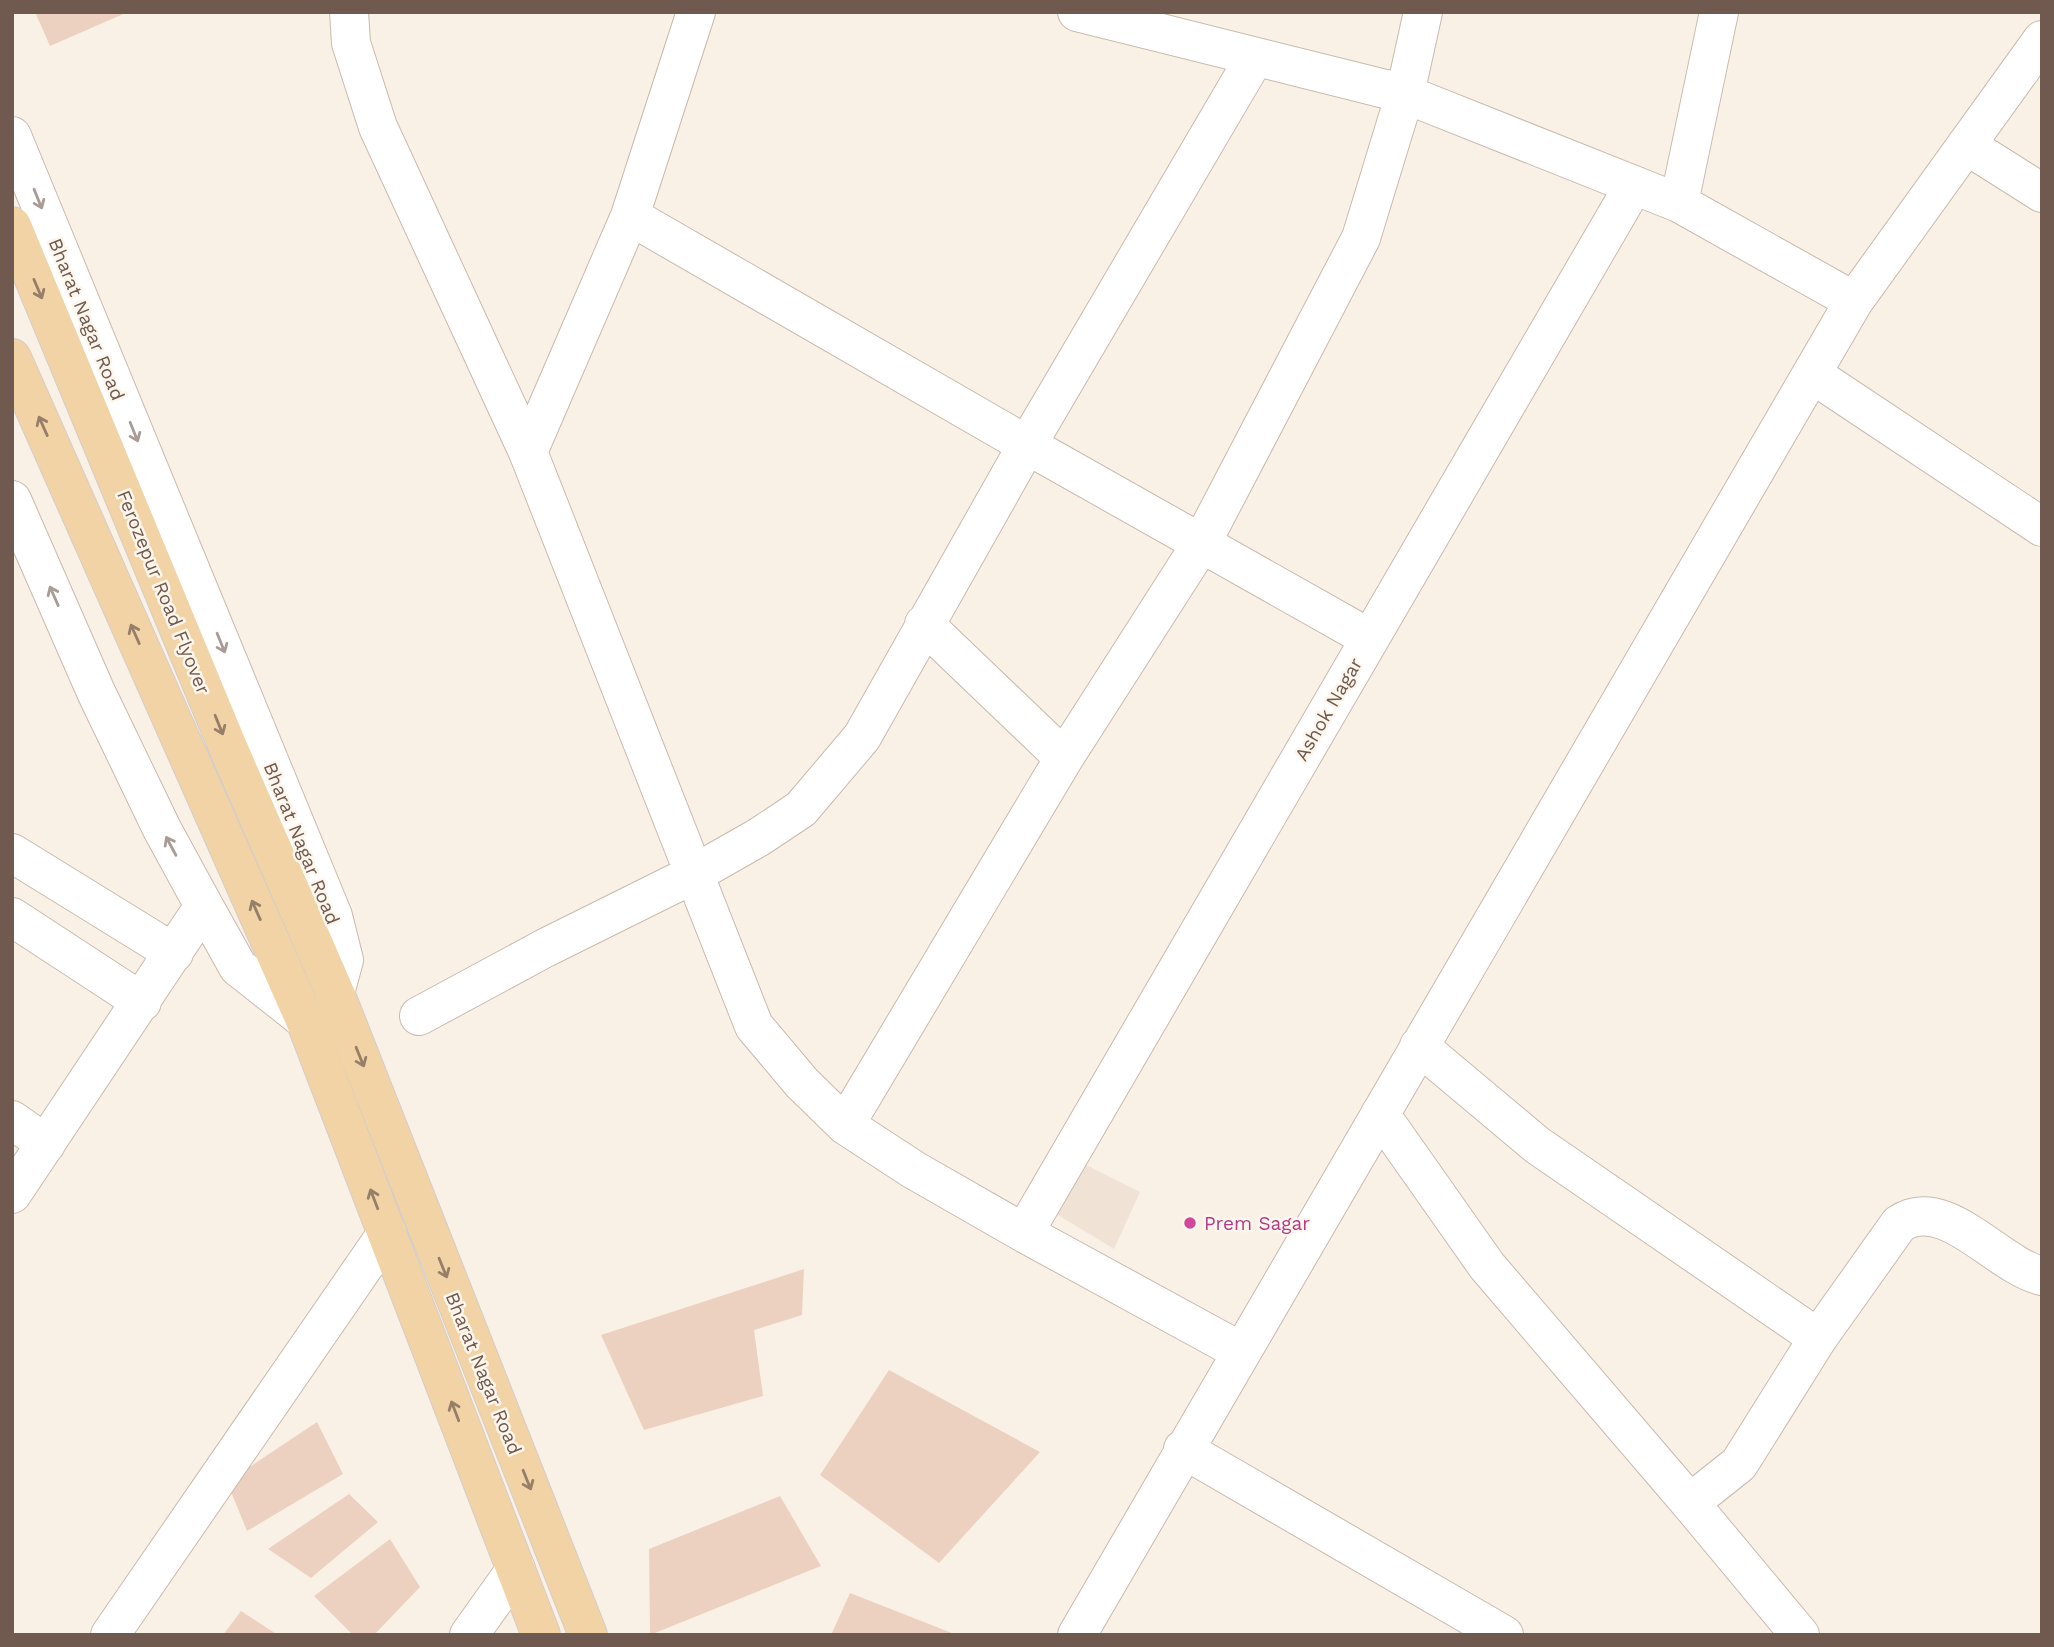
<svg xmlns="http://www.w3.org/2000/svg" width="2054" height="1647" font-family="'Work Sans',sans-serif">
	<style>
		.residential { fill: #f0e3d5 }
		.building { fill: #ecd1c1 }
		.lines { fill: none; stroke-linecap: round; stroke-linejoin: round }
		.minor-casing { stroke: #cab9ad; stroke-width: 40 }
		.major-casing { stroke: #d4cdca; stroke-width: 40 }
		.minor { stroke: #fff; stroke-width: 38 }
		.major { stroke: #f1d3a6; stroke-width: 38 }
		.oneway { stroke: #a99b95 }
		.oneway2 { stroke: #977e68 }
		.hotel-dot { fill: #d1479c; stroke: #fdf6ec; stroke-width: 2.5 }
		.labels { text-anchor: middle; stroke-width: 5; stroke-linejoin: round; paint-order: stroke }
		.street-label { font-size: 19px; fill: #70594e; stroke: #fdf6ec }
		.hotel-label { font-size: 19px; fill: #b23c85; stroke: #fdf6ec; text-anchor: start }
	</style>
	<rect width="100%" height="100%" fill="#faf1e6"/>
	<path class="residential" d="M1074,1159L1140,1192L1114,1249L1045,1207Z"/>
	<path class="building" d="M35,12H128L50,46Z
		M804,1269L802,1315L754,1330L763,1396L644,1430L601,1335Z
		M889,1370L1040,1452L939,1563L820,1475Z
		M317,1422L343,1474L247,1531L227,1482Z
		M349,1494L378,1522L311,1578L268,1549Z
		M780,1496L821,1566L650,1635L649,1549Z
		M390,1539L420,1587L374,1635H353L314,1596Z
		M850,1593L957,1635H831Z
		M241,1611L278,1635H223Z"/>
	<g class="lines">
		<defs>
			<path id="minor" d="M349,12L351,43L378,127L528,452L754,1026L802,1083L845,1125L914,1170L1024,1233L1240,1351
				M1077,12L1405,94L1679,203L1854,301
				M12,136L333,916L344,960L335,993
				M1966,145L2042,193
				M1679,203L1719,12
				M630,216L1027,445L1255,57
				M1812,374L2042,527
				M528,452L630,216L696,12
				M12,500L96,692L162,829L204,906L238,967L305,1020
				M1064,758L1201,544L1361,238L1405,94L1423,12
				M12,853L174,953
				M12,917L142,1002
				M419,1016L545,948L694,874L759,837L801,809L862,737L1027,445L1369,638
				M1380,1114L1487,1266L1690,1503L1739,1464L1818,1338L1537,1145L1419,1046
				M12,1120L46,1144
				M845,1125L1064,758L924,624
				M12,1194L204,906
				M1024,1233L1634,185
				M1818,1338L1899,1224C1945,1193 1996,1265 2042,1276
				M1183,1449L1504,1635
				M1690,1503L1800,1635
				M110,1635L387,1233
				M469,1635L516,1569
				M1077,1635L1854,301L2042,40"/>
			<path id="major" d="M12,226L227,745L335,993L588,1635
				M12,358L305,1020L541,1635"/>
		</defs>
		<use href="#minor" class="minor-casing"/>
		<use href="#major" class="major-casing"/>
		<use href="#minor" class="minor"/>
		<use href="#major" class="major"/>
	</g>
	<defs><path id="oneway-shaft" d="M-6 0H5M1.5-3L5.5 0L1.5 3" fill="none" stroke-width="1.6" stroke-linecap="round" stroke-linejoin="round" transform="scale(1.75)"/></defs>
	<g class="oneway">
		<use href="#oneway-shaft" transform="translate(38 199) rotate(68)"/>
		<use href="#oneway-shaft" transform="translate(134 432) rotate(68)"/>
		<use href="#oneway-shaft" transform="translate(54 596) rotate(-114)"/>
		<use href="#oneway-shaft" transform="translate(221 643) rotate(68)"/>
		<use href="#oneway-shaft" transform="translate(171 846) rotate(-118)"/>
	</g>
	<g class="oneway2">
		<use href="#oneway-shaft" transform="translate(38 289) rotate(67)"/>
		<use href="#oneway-shaft" transform="translate(43 426) rotate(-114)"/>
		<use href="#oneway-shaft" transform="translate(135 634) rotate(-114)"/>
		<use href="#oneway-shaft" transform="translate(219 725) rotate(68)"/>
		<use href="#oneway-shaft" transform="translate(256 910) rotate(-114)"/>
		<use href="#oneway-shaft" transform="translate(360 1057) rotate(68)"/>
		<use href="#oneway-shaft" transform="translate(374 1199) rotate(-111)"/>
		<use href="#oneway-shaft" transform="translate(443 1268) rotate(68)"/>
		<use href="#oneway-shaft" transform="translate(455 1411) rotate(-111)"/>
		<use href="#oneway-shaft" transform="translate(527 1480) rotate(68)"/>
	</g>
	<circle class="hotel-dot" cx="1190" cy="1223" r="7"/>
	<g class="labels">
		<g class="street-label">
			<text transform="translate(87 319) rotate(68)" y="7">Bharat Nagar Road</text>
			<text transform="translate(164 592) rotate(68)" y="7">Ferozepur Road Flyover</text>
			<text transform="translate(1328 709) rotate(-60)" y="7">Ashok Nagar</text>
			<text transform="translate(302 843) rotate(68)" y="7">Bharat Nagar Road</text>
			<text transform="translate(484 1373) rotate(68)" y="7">Bharat Nagar Road</text>
		</g>
		<g class="hotel-label">
			<text x="1204" y="1230">Prem Sagar</text>
		</g>
	</g>
	<rect width="2054" height="1647" fill="none" stroke="#70594e" stroke-width="28"/>
</svg>
